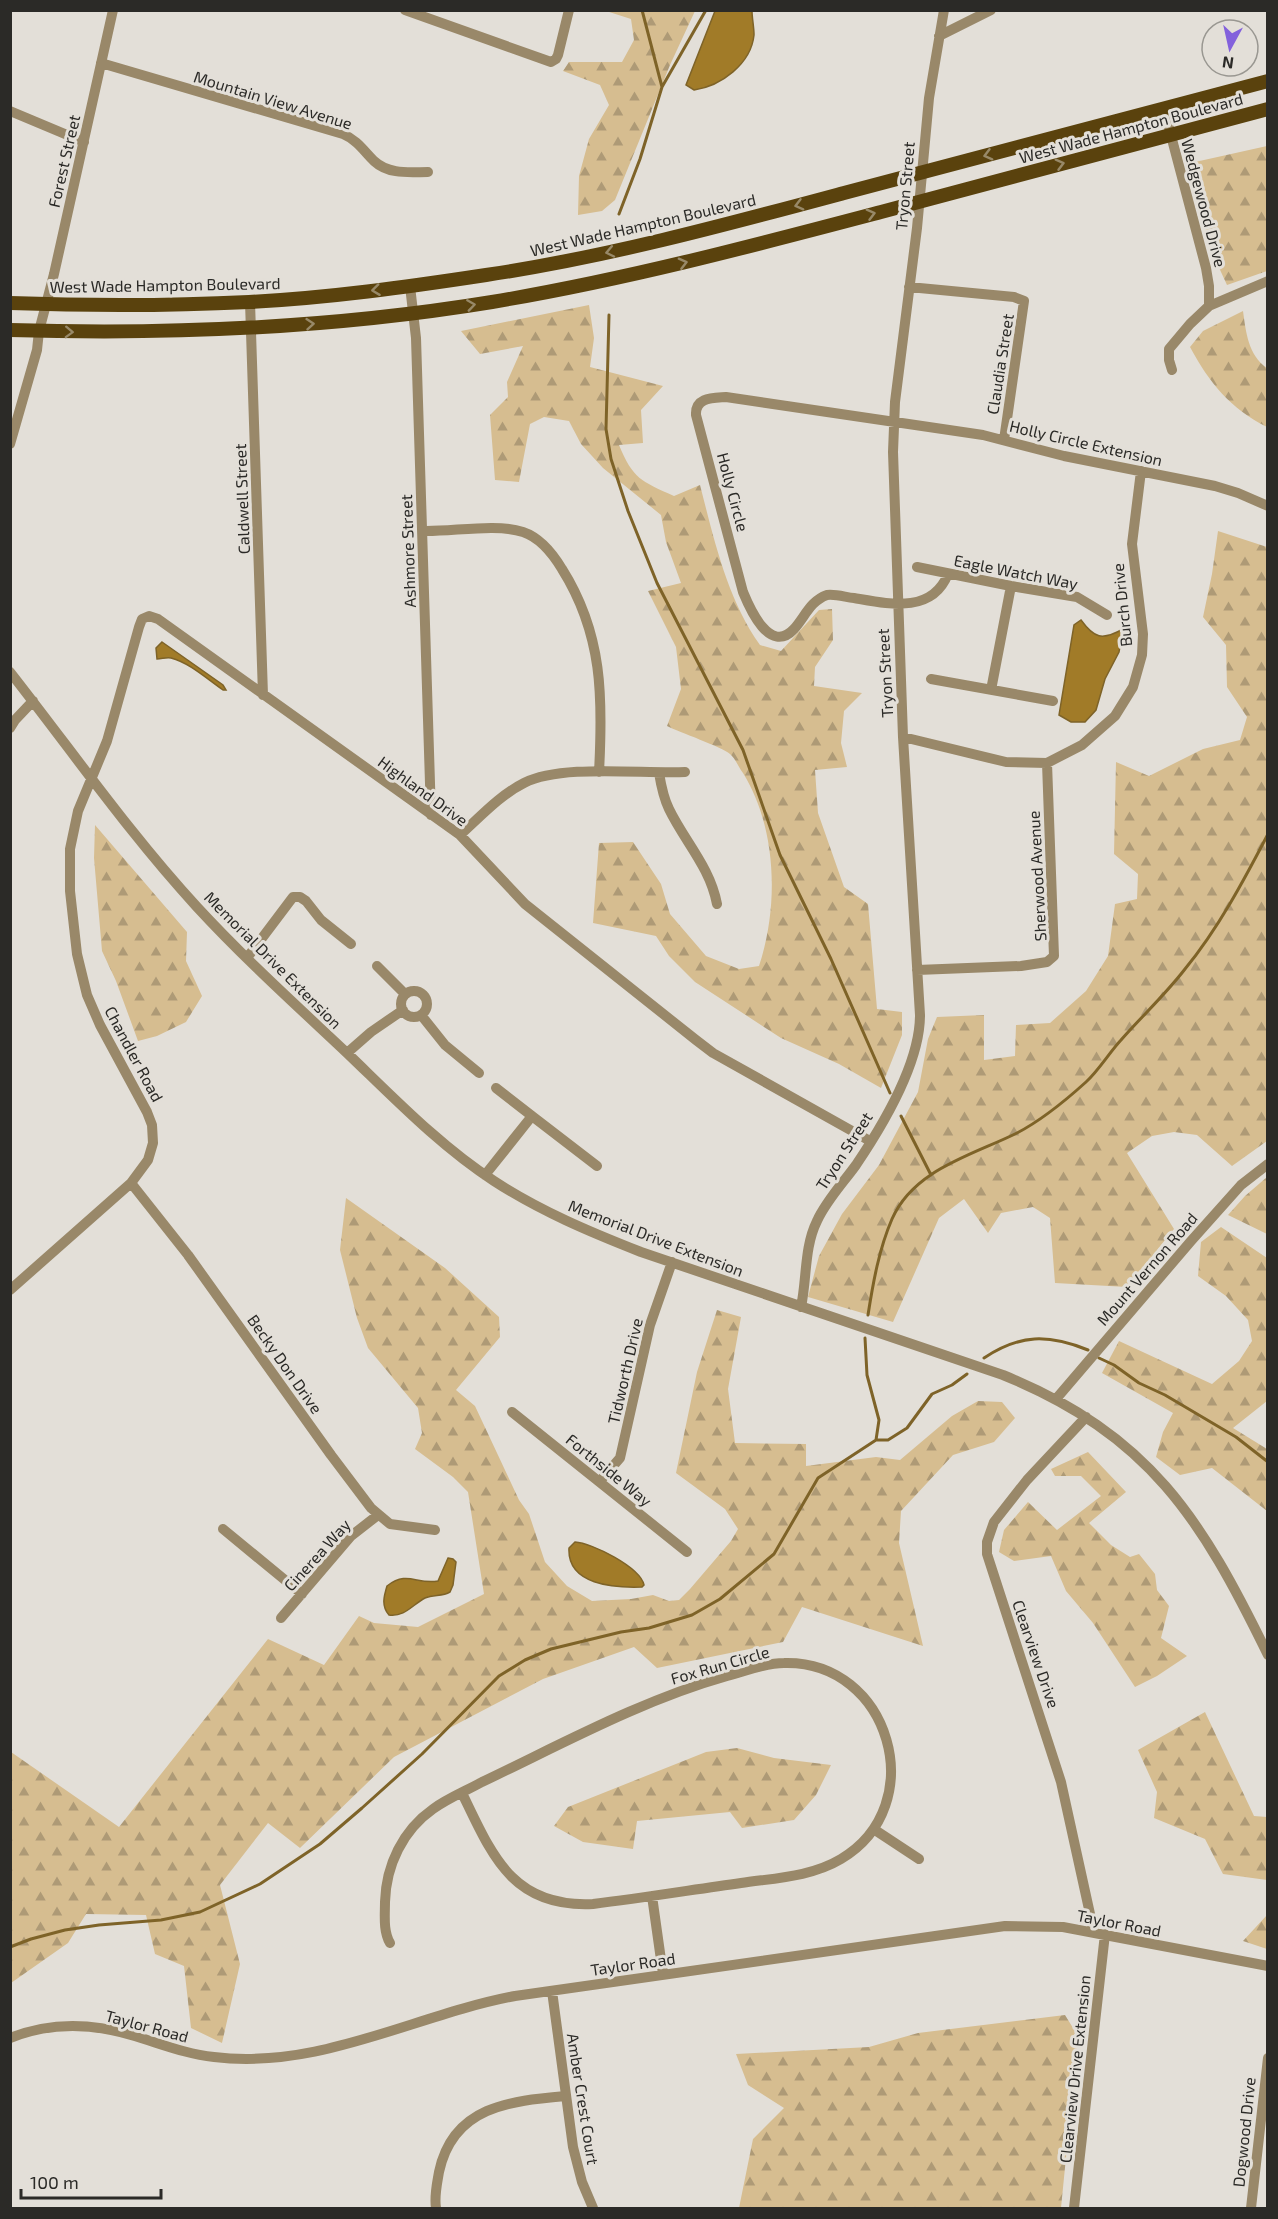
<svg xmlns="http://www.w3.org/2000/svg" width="1278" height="2219" font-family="'Exo 2',sans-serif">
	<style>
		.forest { fill: url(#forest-firs) }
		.water { fill: #a17b28; stroke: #7e6328; stroke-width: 1.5 }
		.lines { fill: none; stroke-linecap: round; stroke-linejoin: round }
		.stream { stroke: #7e6328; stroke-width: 3 }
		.minor { stroke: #998869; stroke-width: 10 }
		.major { stroke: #5a420d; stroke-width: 14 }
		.oneway { stroke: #988968 }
		.labels { text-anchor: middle; stroke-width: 6; stroke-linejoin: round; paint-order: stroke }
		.street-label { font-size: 16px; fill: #2b2a27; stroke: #e3dfd8 }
	</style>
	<defs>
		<pattern id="forest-firs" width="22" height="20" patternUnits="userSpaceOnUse" patternTransform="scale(1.5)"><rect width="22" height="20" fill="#d6bd90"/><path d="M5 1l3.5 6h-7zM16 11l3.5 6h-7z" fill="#ae9a76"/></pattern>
	</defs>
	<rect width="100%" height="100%" fill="#e3dfd8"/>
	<path class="forest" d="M606,11H695L670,65L615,200L602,211L578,215L579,176L589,139L609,105L600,85L563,71L569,62H622L634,40L631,19Z
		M1267,146V271L1227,285L1210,248L1186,164Z
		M589,305L594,338L590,367L663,386L641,410L643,443L619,445C633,479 641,481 674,496L700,485C714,539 727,599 760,645L781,651L819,610L832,609L833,640L815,667L814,686L862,693L844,711L841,743L847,767L815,770L818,813L844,887L868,904L877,1009L902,1012V1035L881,1088L839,1064L781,1038L695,982L669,956L656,936L593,923L599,843L633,842L661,884L670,914L706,956L739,969L759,966C779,906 777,828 743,773C739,768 735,758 730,754C722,747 679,732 667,726L681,689L676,647L648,591L681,583L666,542L661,515L603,468L581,444L569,421L544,417L530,424L519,482L495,480L490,415L508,397L507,382L523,346L480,354L461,331Z
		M1243,311C1246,332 1248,355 1267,368V427C1230,408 1210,384 1190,347L1203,331Z
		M1218,531L1267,547V1141L1232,1166L1197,1135L1174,1132L1152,1136L1127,1153L1174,1229L1127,1287L1055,1283L1050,1218L1033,1207L1001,1213L988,1233L964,1199L939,1218L893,1322L808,1297L819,1256L842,1214L879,1165L918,1092L928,1039L937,1017L984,1015V1060L1015,1056L1016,1025L1050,1023L1086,991L1108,956L1115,904L1137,899L1138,874L1114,854L1116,762L1149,776L1203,749L1240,740L1247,717L1227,687L1226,645L1203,617L1212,574Z
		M95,825L187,932L186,961L202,996L186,1022L157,1036L138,1041L116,981L102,951L94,858Z
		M1267,1177V1234L1228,1215L1245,1196Z
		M346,1198L445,1268L499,1317L500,1337L456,1390L475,1406L519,1500L529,1514L545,1562L567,1586L592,1601L631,1599L653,1595L669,1601L679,1600L690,1589L731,1541L738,1529L725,1509L676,1473L697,1372L717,1310L741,1317L728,1389L735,1443L806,1444V1466L876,1457L900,1460L952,1416L978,1401L1002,1402L1015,1418L994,1442L953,1455L901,1511L899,1543L923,1646L802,1607L783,1642L657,1668L634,1647L543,1679L394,1757L300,1848L268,1823L220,1885L240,1964L222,2043L191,2028L184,1966L155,1954L146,1915L86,1914L68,1943L11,1983V1752L119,1827L268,1639L324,1665L359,1616L374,1623L418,1627L484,1594L468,1492L453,1477L415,1449L422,1433L418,1408L368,1348L357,1318L340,1250Z
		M1221,1227L1267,1258V1401L1233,1428L1267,1449V1511L1212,1468L1180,1475L1156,1457L1163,1432L1173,1413L1102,1373L1119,1341L1212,1384L1239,1361L1252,1341L1248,1320L1226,1296L1198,1276L1201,1242Z
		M1088,1452L1126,1492L1089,1523L1111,1545L1130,1557L1139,1554L1155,1574L1157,1590L1169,1606L1161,1638L1187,1656L1157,1676L1135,1687L1093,1623L1066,1591L1051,1556L1014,1561L999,1552L1004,1530L1028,1502L1057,1530L1101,1496L1081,1476H1055L1051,1469Z
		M1205,1712L1254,1816L1267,1817V1880L1223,1874L1205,1839L1154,1818L1157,1792L1138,1750Z
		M737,1748L774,1758L831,1765L816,1795L794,1820L742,1828L730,1812L637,1821L633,1849L583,1842L554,1826L568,1807L706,1752Z
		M1267,1915V1949L1243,1941Z
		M1065,2015L1078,2036L1061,2208H739L753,2139L784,2108L748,2085L736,2054L869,2047L918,2033Z"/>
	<path class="water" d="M715,11H752C752,18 754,27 754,35C751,64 721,86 694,90L686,85Z
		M1081,620C1094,638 1102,641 1123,629L1119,652L1105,679L1096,710L1085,722H1071L1059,715L1074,625Z
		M162,642L223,685L226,690H223C207,679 190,663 171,658C166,657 162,659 157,659L156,648Z
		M575,1542C592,1543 640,1567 644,1585L642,1587C614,1588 567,1585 569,1548Z
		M448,1558L453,1559L456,1562L453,1585L450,1592C442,1597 434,1594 425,1598C412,1605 405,1617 389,1615C381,1606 384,1596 387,1586C408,1570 416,1585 438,1581Z"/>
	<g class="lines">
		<path class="stream" d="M642,10L662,87
			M619,214L640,159L662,87L706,10
			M609,315L606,429L611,459L628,511L657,583L743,750L780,855L831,959L890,1093
			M901,1116L931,1175
			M868,1315C873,1283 879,1249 892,1219C914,1169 973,1155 1017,1133C1042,1120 1065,1101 1086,1082C1099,1070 1109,1053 1121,1040C1142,1016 1165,995 1185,969C1218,929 1244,880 1268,834
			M865,1338L867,1375L879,1420L876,1440
			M984,1358C1020,1334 1048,1334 1088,1350
			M1099,1358L1114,1365L1139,1383L1165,1395L1236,1437L1268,1462
			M10,1947L31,1939L65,1930L99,1925L161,1920L200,1912L260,1884L320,1844L362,1808L422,1754L499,1676L525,1660L551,1649L621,1632L649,1628L692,1615L720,1599L774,1554L818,1478L876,1440H888L907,1428L932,1394L952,1385L967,1374"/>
		<path class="minor" d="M405,10L551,62L556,59L558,55L569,10
			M939,36L991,10
			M101,63L343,134C357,140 364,151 374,161C389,175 410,172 428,172
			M1164,109L1206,268L1209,286V306
			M10,111L84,142
			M410,286L416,338L431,815
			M909,287L1014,297L1024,301L1004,440
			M250,302L263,695
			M1172,370L1169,360V349L1190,324L1209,306L1268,281
			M10,444L37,350L39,331L54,274L113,10
			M423,531C452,532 496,523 523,532C541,538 553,554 562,569C603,634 603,698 599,772
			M917,567L1011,586L1077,597L1107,615
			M948,574C932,614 889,604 854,598C845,597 836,594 827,595C810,601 805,617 794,629C770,655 750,609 743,592L696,415C695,397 713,398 726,397L983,435L1064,456L1215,486L1238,493L1268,506
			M10,672C72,751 129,833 197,907C244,958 296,1005 347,1053C393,1097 440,1146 494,1181C540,1211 590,1232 641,1252L1003,1375C1150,1435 1201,1518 1268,1655
			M931,679L1053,701
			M991,690L1011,586
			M10,728L15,720L33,701
			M903,737L1006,762L1047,763L1082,745L1115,716L1133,687L1142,655L1143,634L1132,544L1141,471
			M659,773C661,785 663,797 669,809C685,842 710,867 717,904
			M460,835C480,817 500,795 524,783C562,764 641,774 685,772
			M247,958L293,897H300L306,901L321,920L351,944
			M377,966L405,994
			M917,970L1021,966L1047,962L1054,956L1047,763
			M401 1004a13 13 0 1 1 26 0a13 13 0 1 1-26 0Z
			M421,1015L445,1045L479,1073
			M347,1053L371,1032L403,1010
			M496,1088L532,1116
			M485,1175L532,1116L597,1166
			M131,1183L188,1255L331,1455L371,1508L390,1524L435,1530
			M10,1290L131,1183L148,1160L153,1143L152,1125L147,1112L100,1025L87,995L77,954L70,891V849L78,811L107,741L139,627L142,619L149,616L158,619L460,835L525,904L696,1040L713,1053L870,1141
			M801,1307C807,1279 804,1247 817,1221C826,1201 843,1183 856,1165C883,1125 920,1064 920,1015L903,737L893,452L895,402L917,228L929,98L944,10
			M1056,1399L1191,1241L1241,1185L1268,1164
			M512,1412L687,1552
			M1086,1417L1027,1480L994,1522L987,1542V1554L1061,1782L1094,1932
			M600,1481L620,1458L650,1325L672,1262
			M223,1529L302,1594
			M281,1618L351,1536L378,1515
			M875,1830L919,1859
			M652,1896L663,1974
			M390,1943C383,1931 385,1915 385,1902C386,1865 403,1830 433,1809C448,1798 466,1791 482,1782C562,1744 642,1700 727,1676C746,1671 765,1663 784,1663C890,1660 932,1805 841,1859C811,1877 774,1878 741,1883C691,1890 642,1898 593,1904C512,1908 492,1855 462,1793
			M552,1991L573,2147L582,2182L593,2208
			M10,2038C50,2022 91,2023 131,2035C159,2043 185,2054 214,2057C320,2070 414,2015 515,1996L1005,1926L1063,1927L1268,1966
			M436,2208C434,2196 437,2184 439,2172C453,2106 510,2101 566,2096
			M1074,2208L1105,1934
			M1251,2208L1268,2058"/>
		<path class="major" d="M10,303C90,306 169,306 249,302C328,298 407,287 486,275C607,257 725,225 844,193C985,156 1126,119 1268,81
			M10,330C172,335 333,328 492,302C624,280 752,246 881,212C1010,177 1139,144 1268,109"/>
	</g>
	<defs><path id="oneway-chevron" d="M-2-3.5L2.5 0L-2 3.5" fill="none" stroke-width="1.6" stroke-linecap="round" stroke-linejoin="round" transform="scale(1.5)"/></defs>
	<g class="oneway">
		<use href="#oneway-chevron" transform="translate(988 155) rotate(165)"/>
		<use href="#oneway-chevron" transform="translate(1060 164) rotate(-15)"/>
		<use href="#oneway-chevron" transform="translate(799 205) rotate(165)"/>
		<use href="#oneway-chevron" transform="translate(871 214) rotate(-15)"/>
		<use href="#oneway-chevron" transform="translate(610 252) rotate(168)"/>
		<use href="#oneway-chevron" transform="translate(683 263) rotate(-14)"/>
		<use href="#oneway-chevron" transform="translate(376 290) rotate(173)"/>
		<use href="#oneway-chevron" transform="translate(471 305) rotate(-8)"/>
		<use href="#oneway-chevron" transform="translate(310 324) rotate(-5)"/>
		<use href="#oneway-chevron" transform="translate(69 332) rotate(2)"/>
	</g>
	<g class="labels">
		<g class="street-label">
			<text transform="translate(273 100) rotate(17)" y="6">Mountain View Avenue</text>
			<text transform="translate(1131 128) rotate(-15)" y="6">West Wade Hampton Boulevard</text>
			<text transform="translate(64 161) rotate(-77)" y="6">Forest Street</text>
			<text transform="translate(905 186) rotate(-85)" y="6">Tryon Street</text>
			<text transform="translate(1204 203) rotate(75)" y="6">Wedgewood Drive</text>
			<text transform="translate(643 225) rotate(-13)" y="6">West Wade Hampton Boulevard</text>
			<text transform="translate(165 285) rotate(-1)" y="6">West Wade Hampton Boulevard</text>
			<text transform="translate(1000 364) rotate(-81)" y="6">Claudia Street</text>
			<text transform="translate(1086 443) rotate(13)" y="6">Holly Circle Extension</text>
			<text transform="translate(733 492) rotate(75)" y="6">Holly Circle</text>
			<text transform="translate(242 499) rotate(-92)" y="6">Caldwell Street</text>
			<text transform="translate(408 551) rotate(-92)" y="6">Ashmore Street</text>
			<text transform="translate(1016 572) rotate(11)" y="6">Eagle Watch Way</text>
			<text transform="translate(1122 605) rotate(-96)" y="6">Burch Drive</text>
			<text transform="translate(885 673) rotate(-93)" y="6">Tryon Street</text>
			<text transform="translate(423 791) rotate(36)" y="6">Highland Drive</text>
			<text transform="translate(1037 876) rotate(-93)" y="6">Sherwood Avenue</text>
			<text transform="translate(273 960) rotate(45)" y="6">Memorial Drive Extension</text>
			<text transform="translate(134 1054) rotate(62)" y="6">Chandler Road</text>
			<text transform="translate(844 1151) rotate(-57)" y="6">Tryon Street</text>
			<text transform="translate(656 1238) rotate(21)" y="6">Memorial Drive Extension</text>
			<text transform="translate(1147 1269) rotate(-49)" y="6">Mount Vernon Road</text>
			<text transform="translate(285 1364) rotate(55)" y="6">Becky Don Drive</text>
			<text transform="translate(625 1371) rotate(-77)" y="6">Tidworth Drive</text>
			<text transform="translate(609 1470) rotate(39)" y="6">Forthside Way</text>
			<text transform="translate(317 1555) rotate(-48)" y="6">Cinerea Way</text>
			<text transform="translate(1036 1654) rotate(71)" y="6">Clearview Drive</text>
			<text transform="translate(720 1665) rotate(-16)" y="6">Fox Run Circle</text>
			<text transform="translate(1119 1923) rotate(11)" y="6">Taylor Road</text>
			<text transform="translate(633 1964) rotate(-8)" y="6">Taylor Road</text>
			<text transform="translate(147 2026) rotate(15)" y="6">Taylor Road</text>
			<text transform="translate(1075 2069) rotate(-84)" y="6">Clearview Drive Extension</text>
			<text transform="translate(583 2099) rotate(81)" y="6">Amber Crest Court</text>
			<text transform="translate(1244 2132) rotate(-84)" y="6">Dogwood Drive</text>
		</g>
	</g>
	<rect width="1278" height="2219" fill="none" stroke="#2b2a27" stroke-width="24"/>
	<g transform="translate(1230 48) rotate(188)"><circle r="28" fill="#e3dfd8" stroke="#999791" stroke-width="1.5"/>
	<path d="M0-4.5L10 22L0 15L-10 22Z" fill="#8361dc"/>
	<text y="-9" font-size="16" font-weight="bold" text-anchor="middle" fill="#2b2a27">N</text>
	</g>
	<path d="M21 2189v9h140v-9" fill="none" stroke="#2b2a27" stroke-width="3"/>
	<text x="30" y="2189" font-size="18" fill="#2b2a27" stroke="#e3dfd8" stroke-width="4.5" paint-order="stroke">100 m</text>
</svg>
